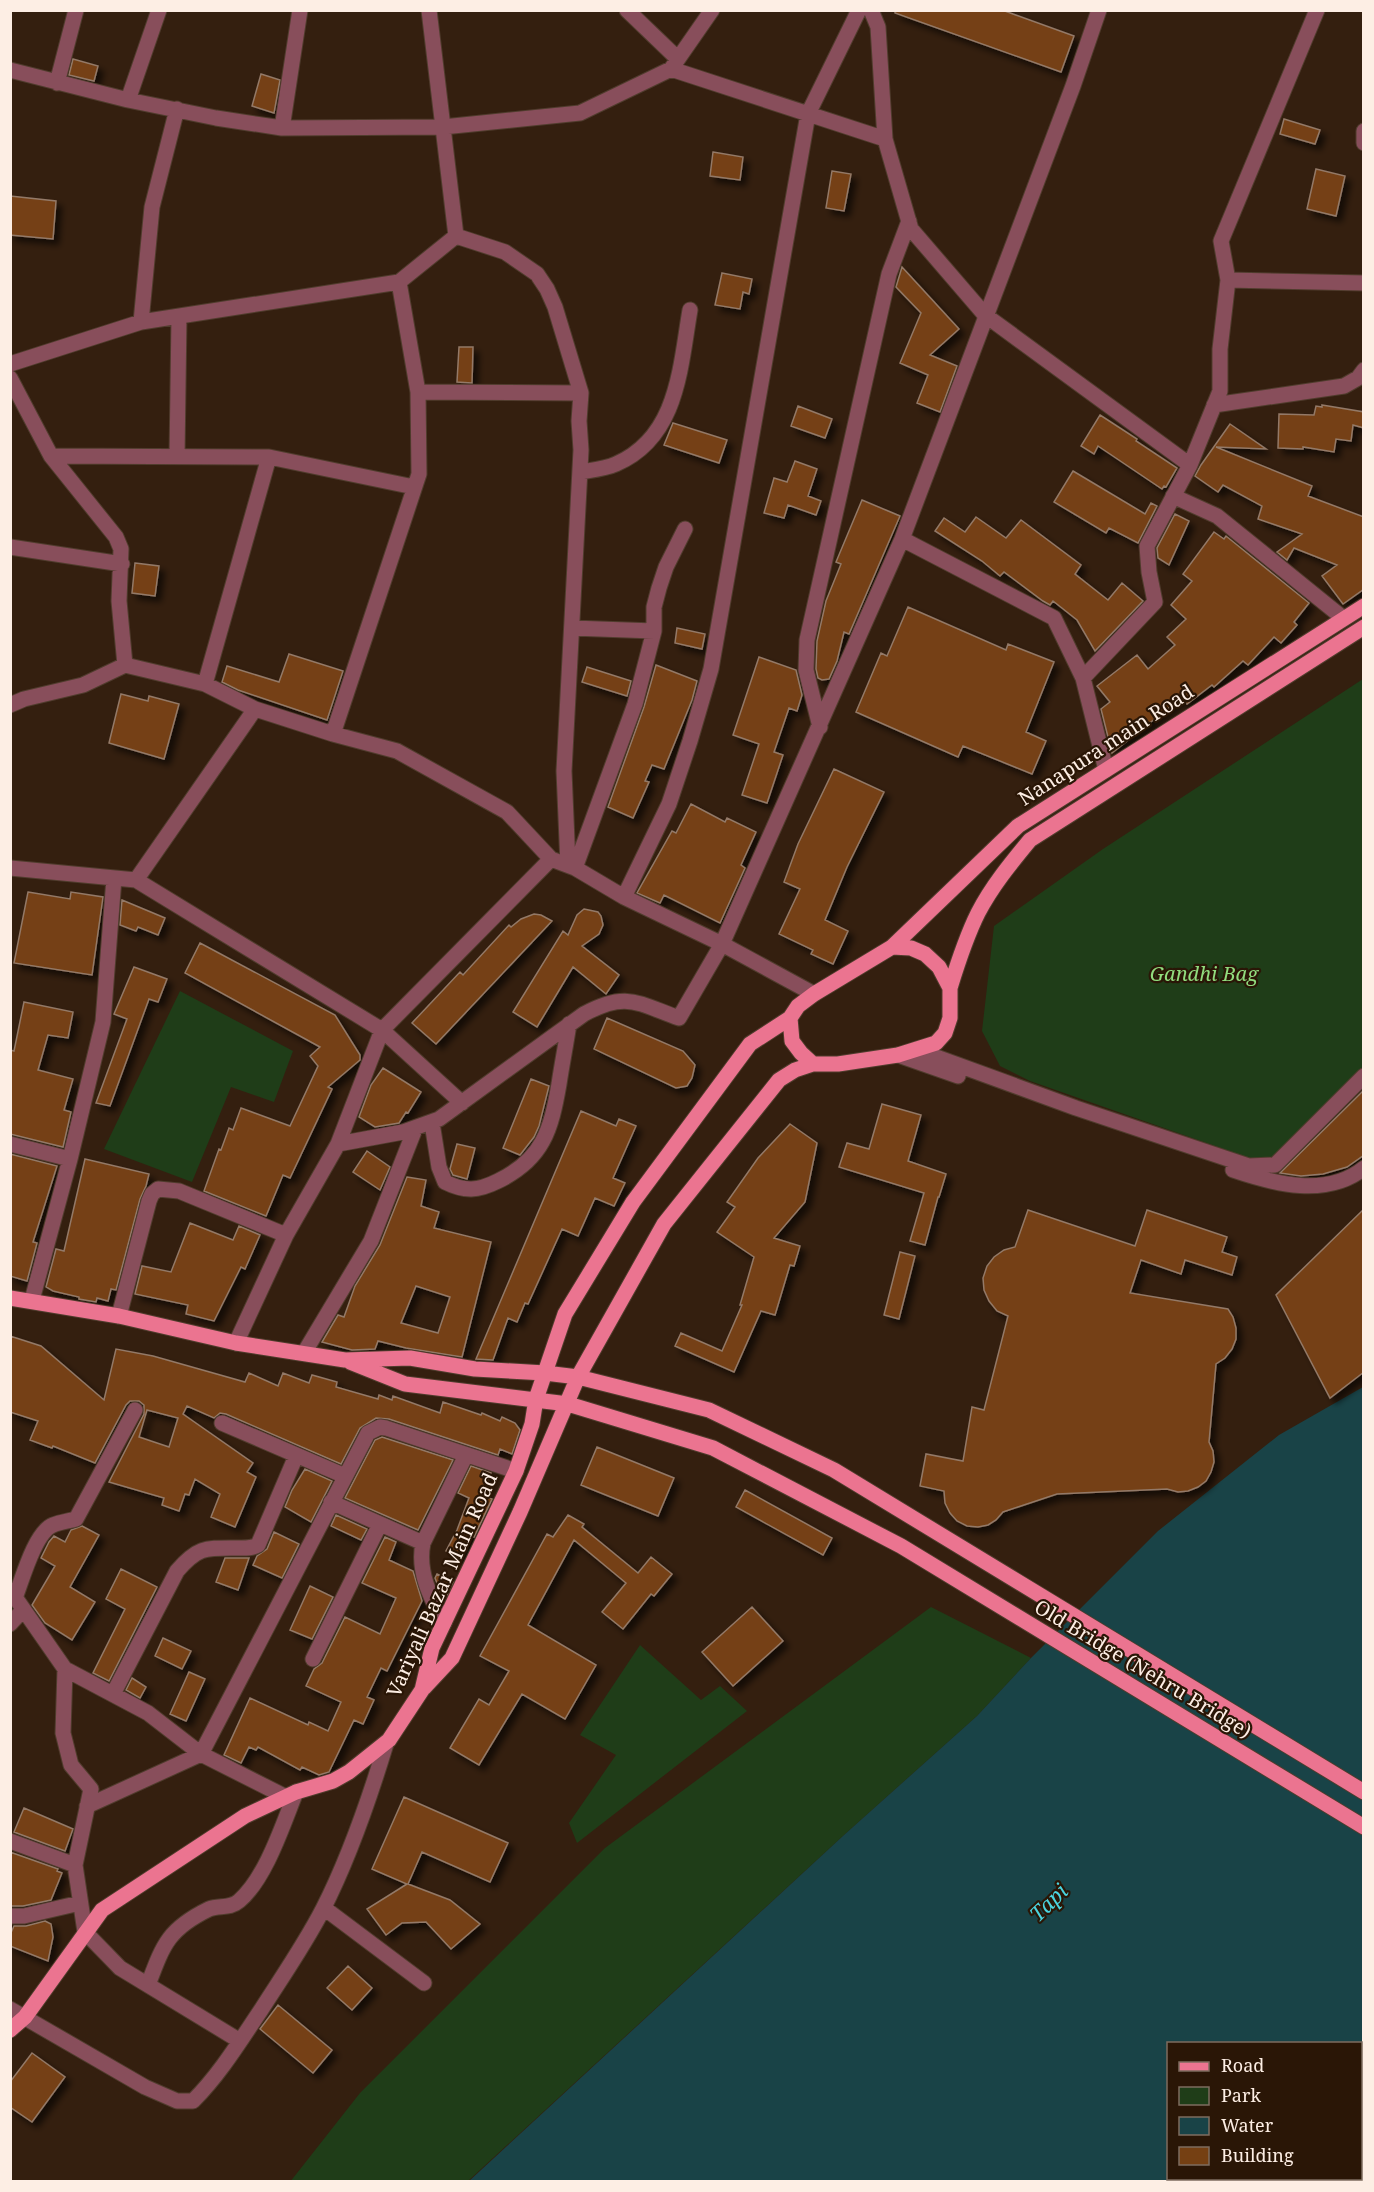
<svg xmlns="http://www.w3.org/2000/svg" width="1374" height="2192" font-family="'Noto Serif',serif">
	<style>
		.green { fill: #1f3d18 }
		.water { fill: #194347; fill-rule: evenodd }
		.building { fill: #754013; stroke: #937967; stroke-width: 1.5; fill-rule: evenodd; filter: url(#shadow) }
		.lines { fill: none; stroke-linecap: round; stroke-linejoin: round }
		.minor-casing { stroke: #503c2d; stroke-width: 17 }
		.major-casing { stroke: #503c2d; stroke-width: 17 }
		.minor { stroke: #884e5b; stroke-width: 15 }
		.major { stroke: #eb7490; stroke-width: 15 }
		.labels { text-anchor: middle; stroke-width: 4.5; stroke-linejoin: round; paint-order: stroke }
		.street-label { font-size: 20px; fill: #fdeee4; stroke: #2a1606 }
		.park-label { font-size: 20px; font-style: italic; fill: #91dc7e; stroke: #2a1606 }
		.water-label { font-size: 21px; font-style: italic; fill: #4ad4df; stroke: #2a1606 }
	</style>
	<defs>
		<filter id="shadow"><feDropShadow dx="5.5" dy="5.5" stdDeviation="3" flood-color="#0009"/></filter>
	</defs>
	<rect width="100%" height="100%" fill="#341f0f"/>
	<path class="green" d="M1363,679V1067L1283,1153L1258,1161L1030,1081L1000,1066L982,1031L994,926L1103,849Z
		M180,991L293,1051L274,1102L231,1087L192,1182L104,1149Z
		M931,1607L1031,1658L977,1716L844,1835L468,2181L290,2182L360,2093L605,1848Z
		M640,1645L701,1700L720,1686L747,1711L577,1843L569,1823L616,1755L580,1735Z"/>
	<path class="water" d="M1363,1387V2181L468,2182L844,1835L977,1716L1031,1658L1158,1531L1279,1435ZM1168,2044H1360V2178H1168Z"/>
	<path class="building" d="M895,10H1002L1074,36L1061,72L895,13Z
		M73,59L98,66L94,81L69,75Z
		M261,74L280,80L274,113L252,106Z
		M1284,119L1320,130L1315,144L1280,134Z
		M713,152L743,157L740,180L710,176Z
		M1316,169L1345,176L1336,216L1307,209Z
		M832,171L851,174L844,211L826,208Z
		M10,196L56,201L53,239L10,235Z
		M902,267L959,329L930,355L957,366L940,412L917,403L928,375L900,363L921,313L896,287Z
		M722,273L752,279L749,294L743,292L740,309L715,305Z
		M459,347H473L472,383L457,382Z
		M1322,405L1364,412V428L1353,425L1351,441L1336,439L1334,452L1303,447V449L1278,448L1279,414L1314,415L1316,406L1322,407Z
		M798,406L832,419L825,438L791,426Z
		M1100,415L1137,439L1136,441L1177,468L1166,487L1164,486L1162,489L1098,446L1094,454L1081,446Z
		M673,423L727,440L719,463L664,445Z
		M1230,424L1266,449L1216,447L1312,486L1308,496L1364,517V589L1343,604L1322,576L1337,565L1294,548L1287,560L1277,552L1302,534L1258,519L1262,506L1223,485L1218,492L1195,476L1201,465Z
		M795,461L817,469L808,496L821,501L816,515L788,505L784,518L764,513L774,478L787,482Z
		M1073,471L1145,514L1151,503L1157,506L1138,543L1109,528L1106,533L1054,502Z
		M862,500L900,516L849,634L844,632L837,661L829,679L822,680L818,678L816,669L817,641L826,601L841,564L836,562Z
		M1175,514L1189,521L1169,565L1158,558L1157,548Z
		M976,517L1006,538L1021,520L1081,565L1075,574L1108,600L1122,583L1143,601L1095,651L1077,620L1053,601L1050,605L1043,601L1004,572L1000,576L982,561L935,531L944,518L965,532Z
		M1214,532L1224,539L1226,536L1309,603L1294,622L1297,625L1281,643L1274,637L1248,665L1243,661L1214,687L1212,685L1187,704L1181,698L1112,753L1101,709L1110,702L1097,686L1137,655L1148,669L1175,645L1167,637L1186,619L1171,605L1192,581L1183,574Z
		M135,563L159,566L155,596L132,593Z
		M908,607L1006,650L1008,644L1054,662L1026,732L1046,741L1032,774L963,746L958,757L856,712L881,653L887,656Z
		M677,628L705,634L702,649L675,643Z
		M289,654L343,671L327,720L238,690L222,682L227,666L279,682Z
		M759,657L796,670L802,695L797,711L789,708L774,752L783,755L767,803L742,795L759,744L733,735Z
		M656,665L697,681L692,700L664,769L652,765L645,781L649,782L633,818L608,807L644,707Z
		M587,667L631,681L627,696L582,682Z
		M121,694L148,701L149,696L179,704L164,759L109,743Z
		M834,769L884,792L847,867L825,920L848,931L833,964L811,954L813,950L779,934L800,889L784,882L798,844Z
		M691,804L725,822L727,818L756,832L741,865L745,868L720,923L664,895L660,903L637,893L672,831L676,833Z
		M28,892L70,899L71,892L103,897L92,975L14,963Z
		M122,900L165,918L158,935L138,927L136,931L120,925Z
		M584,909L598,912L601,916L603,925L599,934L582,946L619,975L606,994L573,967L537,1027L513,1012L563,931L568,935L577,915Z
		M534,914L541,915L552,921L436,1044L412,1023L460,972L463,975L509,925L511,927L521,919Z
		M200,943L335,1015L360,1055V1060L328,1087L332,1089L290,1178L283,1175L266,1216L204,1191L219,1149L221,1150L229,1128L233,1130L241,1108L290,1126L318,1066L310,1056L320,1047L185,973Z
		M134,967L167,979L158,1002L149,999L110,1106L96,1103L127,1019L114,1014Z
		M24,1002L73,1012L68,1038L48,1035L38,1070L73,1079L64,1110L71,1112L63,1147L10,1134V1050L14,1051Z
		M607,1018L683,1051L695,1065L692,1078L687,1086L676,1088L594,1049Z
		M383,1068L421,1092L408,1113L406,1112L399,1123L375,1127L359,1117L371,1085Z
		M531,1079L549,1086L539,1126L534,1137L520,1155L503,1148Z
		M1364,1090V1155L1347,1167L1323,1174L1301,1176L1280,1173Z
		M882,1104L921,1115L908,1161L946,1174L939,1197H938L925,1245L910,1241L924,1193L839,1167L847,1143L869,1149Z
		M581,1111L616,1126L619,1119L636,1126L613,1178L625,1183L614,1206L595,1198L578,1236L562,1229L528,1304L525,1303L517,1322L508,1318L493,1360L476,1359Z
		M790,1124L817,1143L805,1202L774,1238L800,1246L794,1266L790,1265L775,1315L761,1311L734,1372L675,1346L681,1333L722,1351L742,1305H740L754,1257L717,1232L735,1207L727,1202L758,1158Z
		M457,1144L475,1148L467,1179L453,1175L450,1169Z
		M367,1151L390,1167L380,1190L353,1172Z
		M10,1154L57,1166L33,1242L37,1243L27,1281L10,1276Z
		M85,1159L149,1174L146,1186L140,1199L116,1290L111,1289L108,1301L97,1298L96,1302L79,1299V1297L53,1291L46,1287L56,1249L64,1251Z
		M407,1177L426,1180L421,1206L439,1212L434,1228L491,1242L462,1357L406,1348L378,1341L375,1349L352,1350L322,1342L338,1315L344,1317L355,1286L380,1245ZM416,1286L450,1297L438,1333L401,1323Z
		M1364,1209V1372L1330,1398L1276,1295Z
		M1028,1210L1135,1246L1147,1210L1227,1237L1222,1252L1237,1257L1232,1275L1185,1260L1181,1274L1141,1260L1130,1293L1228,1309L1233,1317L1236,1328V1339L1232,1349L1225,1358L1216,1364L1209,1442L1213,1451L1214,1462L1211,1472L1206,1481L1198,1487L1188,1491L1178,1492L1167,1489L1057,1494L1003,1512L996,1520L988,1525L978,1527L967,1526L957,1521L950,1513L945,1503L944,1491L920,1486L926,1454L963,1461L972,1407L984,1410L1008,1316L997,1311L989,1301L984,1290L983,1278L987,1266L994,1257L1004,1250L1015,1247Z
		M190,1223L233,1240L239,1226L260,1235L245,1269L241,1267L214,1321L186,1314L188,1305L135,1294L142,1266L171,1272Z
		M900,1252L915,1256L899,1319L884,1315Z
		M10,1336L41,1346L104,1400L116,1349L153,1356L245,1382L249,1373L278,1386L283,1373L309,1383L312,1375L337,1382L336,1387L378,1399L379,1395L392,1400L393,1396L440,1413L443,1402L481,1415L482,1413L500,1421L502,1417L515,1423L520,1430L512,1454L500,1449L498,1455L389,1419L376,1418L360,1428L341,1464L226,1414L220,1413L214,1418L187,1406L183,1414L253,1463L247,1472L256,1477L235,1527L211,1517L220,1494L195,1479L189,1495L185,1494L179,1511L162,1505L164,1498L109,1482L144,1414V1405L139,1401H130L126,1405L95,1463L53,1446L52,1448L30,1440L38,1421L10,1412ZM147,1410L178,1418L169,1447L139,1437Z
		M382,1437L453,1460L418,1530L345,1498L375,1440Z
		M597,1447L674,1478L658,1516L581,1485Z
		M471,1466L491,1473L483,1495L492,1499L474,1537L471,1536L460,1558L446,1551L457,1530L469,1498L458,1493Z
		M305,1469L332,1481L311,1522L285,1507L292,1490Z
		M745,1490L832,1538L823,1555L736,1507Z
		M336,1515L367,1529L361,1540L331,1526Z
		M568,1515L584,1524L582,1527L638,1573L651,1557L672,1574L654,1596L651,1594L623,1629L602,1612L626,1583L574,1540L528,1625L596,1665L565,1719L522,1694L479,1765L450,1748L479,1699L489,1705L509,1671L480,1656L547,1534L553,1537Z
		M82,1526L99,1535L70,1587L95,1602L72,1640L45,1623L32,1605L55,1566L41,1558L49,1542L54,1536L65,1542L71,1530Z
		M274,1532L299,1544L282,1578L253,1565L257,1556L267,1549Z
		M385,1537L396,1542L389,1560L413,1571L422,1601L387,1671L381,1668L367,1697L374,1700L363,1724L354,1720L329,1772L319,1775L302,1767L300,1770L258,1747L256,1750L249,1747L241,1763L224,1755L250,1698L308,1725L309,1722L328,1731L341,1702L306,1686L314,1669L322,1663L345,1617L380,1634L396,1598L362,1583Z
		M225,1558H249L238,1590L216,1582Z
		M121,1569L157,1587L109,1681L93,1673L125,1609L106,1599Z
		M437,1574L453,1582L444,1601L435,1578Z
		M310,1586L333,1597L312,1639L290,1630Z
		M752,1607L783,1641L733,1686L702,1652Z
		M163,1638L191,1651L182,1669L155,1656Z
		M189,1672L205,1679L186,1721L170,1714Z
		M132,1678L146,1687L140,1698L126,1690Z
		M404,1797L508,1843L490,1882L422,1852L408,1884L450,1900L480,1924L451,1949L426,1922L402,1923L386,1935L367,1909L407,1884L372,1869Z
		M24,1808L73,1829L65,1851L14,1832Z
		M10,1852L58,1869L57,1871L62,1873L51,1900L23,1906H10Z
		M45,1921L51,1924L53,1937L48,1961L10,1946V1935L14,1926H26Z
		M348,1966L372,1988L352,2010L327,1988Z
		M278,2005L332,2050L313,2073L260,2029Z
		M32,2053L65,2077L32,2122L10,2107V2082Z"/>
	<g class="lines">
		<defs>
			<path id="minor" d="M627,10L678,59
				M871,10L878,27L885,139L911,229L985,315L1190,465
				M671,69L712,10
				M10,70L128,100L216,118L282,128L443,127L580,113L671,69L885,139
				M57,83L76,10
				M128,100L159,10
				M282,128L300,10
				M1364,131V143
				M456,236L505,252L537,274L547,289L555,307L581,393L579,421L581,450L564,771L568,865
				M1228,280L1364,283
				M141,322L152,207L177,109
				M10,364L141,322L399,282L456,236L429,10
				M10,378L51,456L116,537L121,549L119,601L125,665L205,684L255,709L333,734L397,751L507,812L551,859L575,868L624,897L722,944L814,994
				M418,392L581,393
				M1214,405L1344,386L1358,378L1364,370
				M51,456L269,457L414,487
				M177,456L179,317
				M580,472C592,470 605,469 616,464C678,437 680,368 690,310
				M1173,496L1217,516L1343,618
				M902,539L1054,618L1083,678L1106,770
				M10,547L122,564
				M572,628L654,631
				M1083,678L1155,602L1149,572L1147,546L1190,465L1220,391V349L1228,280L1221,241L1317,10
				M205,684L269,457
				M10,705L24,699L83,685L125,665
				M820,727L806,670L807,640L889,274L909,221
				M333,734L419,474L418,392L399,282
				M10,868L136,880L382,1030L462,1103
				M575,868L635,704L654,631V607L659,588L666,567L685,529
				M136,880L255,709
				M624,897L669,804L690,741L711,669L808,114L859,10
				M917,1050L1076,1108L1249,1166L1275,1165L1364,1076
				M898,1055L958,1076
				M432,1123L439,1167L445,1182C465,1192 478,1191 498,1181C543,1159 551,1130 559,1084C562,1064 566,1044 569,1024
				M10,1144L70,1159
				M338,1144L403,1132L439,1119L584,1014C626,991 637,1003 679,1018L722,944L902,539L1073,86L1099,10
				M1233,1170C1274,1184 1327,1198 1364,1168
				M32,1300L70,1159L103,1022L114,878
				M119,1316L149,1201L152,1194L158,1189L179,1191L286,1235
				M236,1343L286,1235L338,1144L382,1030L551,859
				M304,1353L371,1241L415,1129
				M222,1423L345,1476
				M331,1502L423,1543
				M10,1590L65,1669L148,1713L201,1754L286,1797
				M15,1598C22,1580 35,1532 53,1525C60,1522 69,1521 76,1519L135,1410
				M444,1623C431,1598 417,1572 423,1543L466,1455
				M10,1624L23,1610
				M313,1659L380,1524
				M65,1669L63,1733L71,1765L91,1789L75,1865L85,1932L120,1968L240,2041
				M113,1694L177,1571C198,1547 205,1548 235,1548C244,1548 251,1549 258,1545L296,1456
				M87,1806L201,1754L368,1433L380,1427L386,1428L516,1471
				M10,1841L75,1865
				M324,1908L424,1983
				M10,1916H24L80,1903
				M148,1985C163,1945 168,1929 209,1909C219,1905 230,1909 239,1901C266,1878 283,1824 296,1792
				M10,2009L145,2087L177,2101H193C220,2074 240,2041 261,2010C282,1977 305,1944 323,1909C350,1856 369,1800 386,1744"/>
			<path id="major" d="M892,947L1018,826L1364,606
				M950,988C958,962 966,937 978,913C992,886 1011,863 1030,840L1364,627
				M10,1298L119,1316L236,1343L345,1360L410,1358L475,1369L545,1373L578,1377L709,1410L834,1470L1364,1792
				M350,1362L405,1384L568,1404L713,1448L901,1546L1364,1827
				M424,1688L452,1658L520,1512L578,1377L664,1224L779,1080L795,1070L813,1064H838L898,1055L936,1043L945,1033L950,1018V988L939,967L925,954L911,948L892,947L814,994L798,1006L790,1018L792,1041L801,1053L813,1064
				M10,2030L25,2017L102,1910L245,1816L296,1792L333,1781L349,1772L389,1740L422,1690L432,1648L516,1471L532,1424L536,1399L565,1314L633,1202L750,1044L790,1018"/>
		</defs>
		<use href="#minor" class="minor-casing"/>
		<use href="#major" class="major-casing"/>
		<use href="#minor" class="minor"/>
		<use href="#major" class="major"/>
	</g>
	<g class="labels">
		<g class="street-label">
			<text transform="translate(1106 745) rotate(-33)" y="7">Nanapura main Road</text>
			<text transform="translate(442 1585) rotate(-66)" y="7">Variyali Bazar Main Road</text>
			<text transform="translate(1143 1669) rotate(31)" y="7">Old Bridge (Nehru Bridge)</text>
		</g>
		<g class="park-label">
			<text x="1204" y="981">Gandhi Bag</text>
		</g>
		<g class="water-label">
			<text transform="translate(1049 1903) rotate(-44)" y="7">Tapi</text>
		</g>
	</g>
	<rect width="1374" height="2192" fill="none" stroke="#fdeee4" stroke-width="24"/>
	<rect x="1167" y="2042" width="195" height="138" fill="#2a1606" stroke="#7e6c5f" stroke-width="1.5"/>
	<rect x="1179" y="2062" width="30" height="9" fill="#eb7490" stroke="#7e6c5f" stroke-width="1.5"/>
	<text x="1221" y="2072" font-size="18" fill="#fdeee4">Road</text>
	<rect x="1179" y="2087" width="30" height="18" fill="#1f3d18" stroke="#7e6c5f" stroke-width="1.5"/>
	<text x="1221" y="2102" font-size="18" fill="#fdeee4">Park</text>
	<rect x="1179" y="2117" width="30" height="18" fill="#194347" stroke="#7e6c5f" stroke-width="1.5"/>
	<text x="1221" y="2132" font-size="18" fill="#fdeee4">Water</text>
	<rect x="1179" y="2147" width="30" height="18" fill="#754013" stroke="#7e6c5f" stroke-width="1.5"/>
	<text x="1221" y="2162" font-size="18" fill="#fdeee4">Building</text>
</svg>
